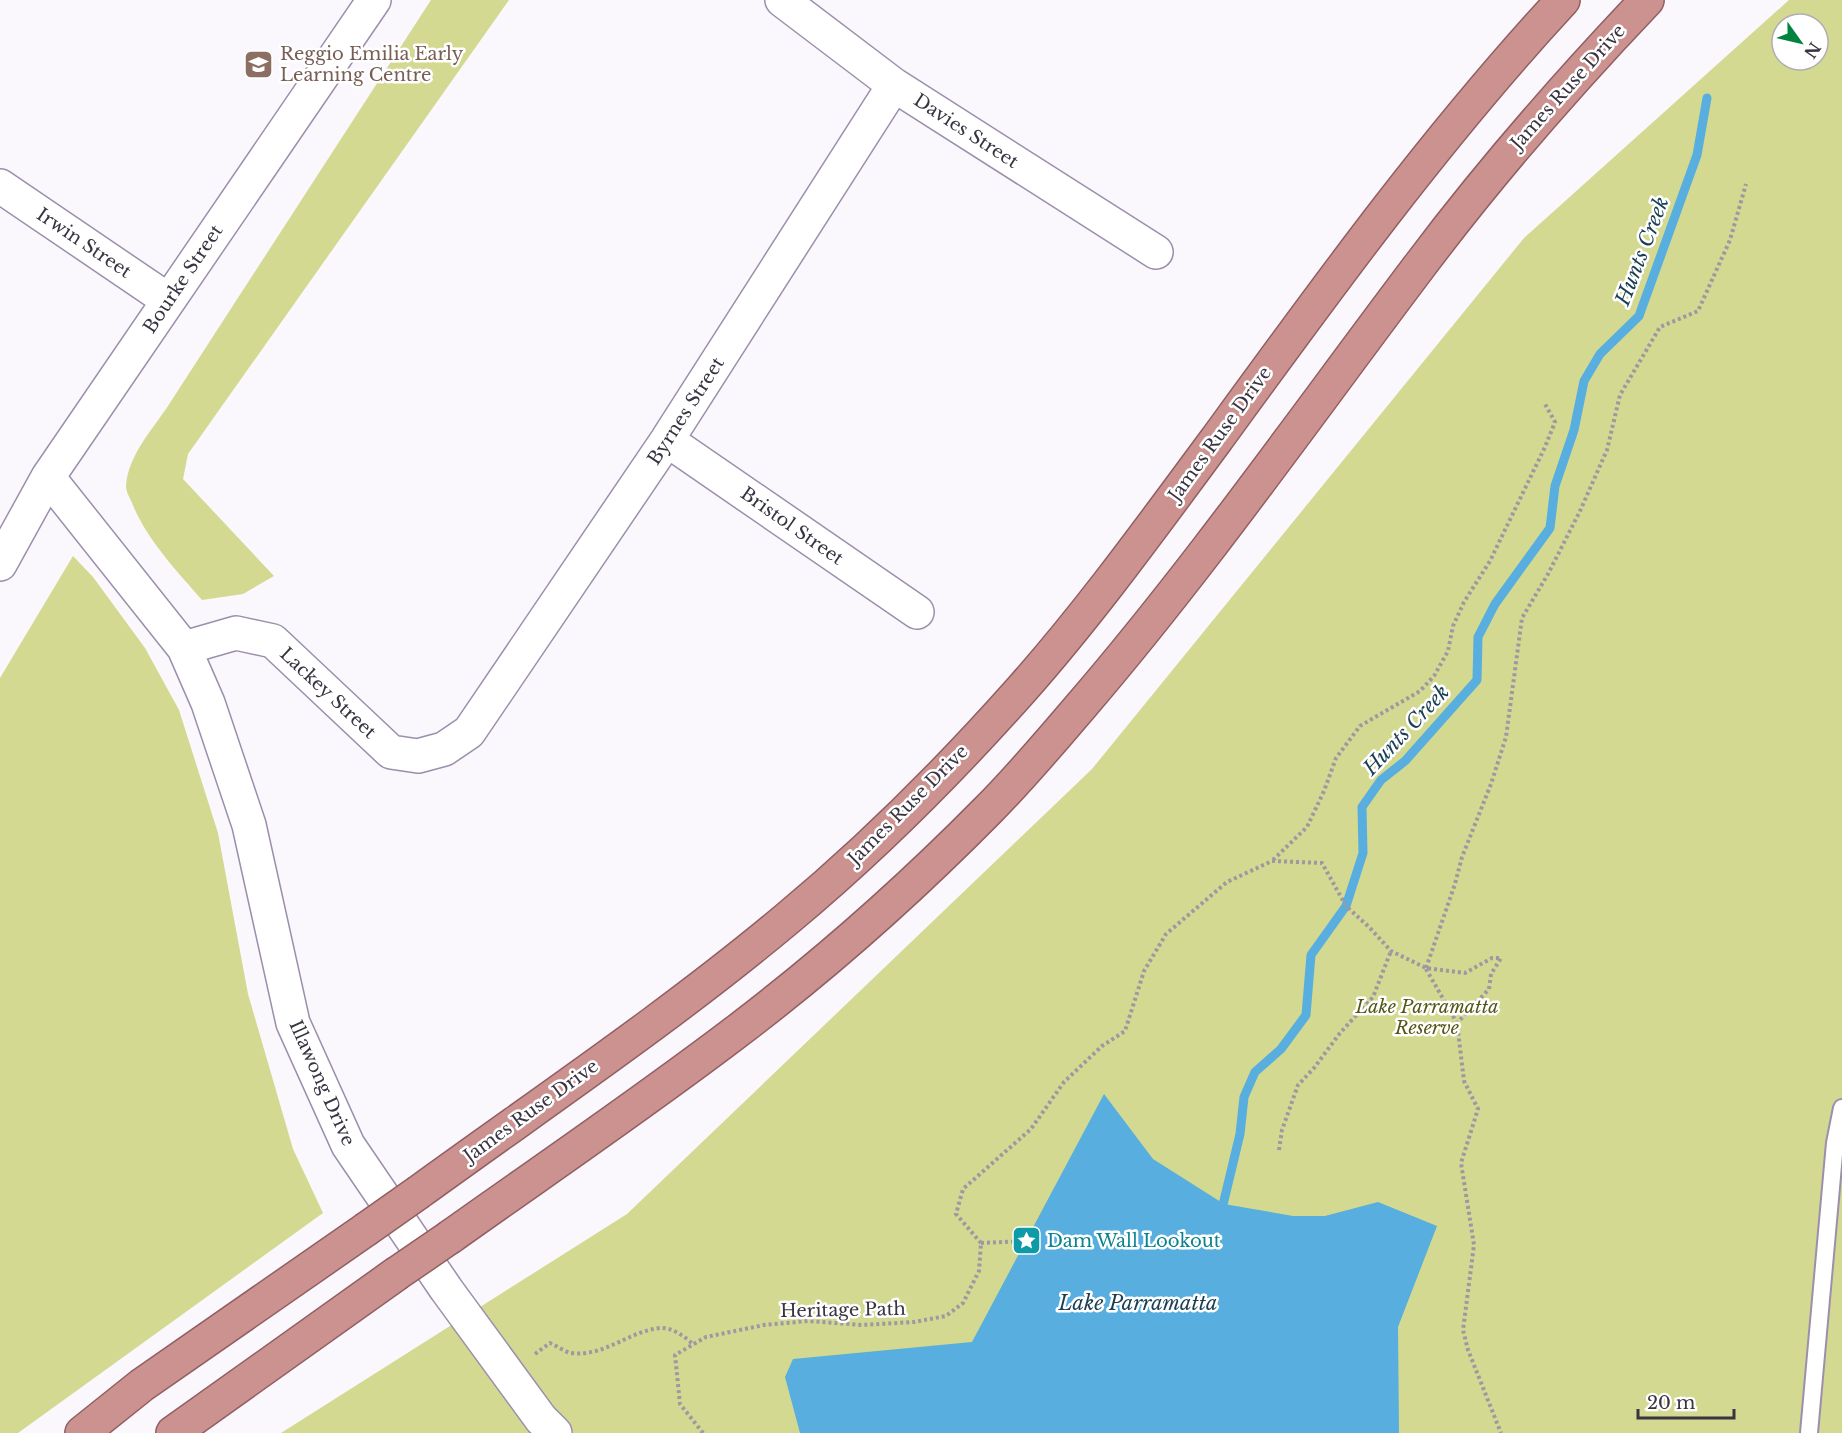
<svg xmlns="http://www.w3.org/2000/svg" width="1842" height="1433" font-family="'Libre Baskerville',serif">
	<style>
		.green { fill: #d3d990; fill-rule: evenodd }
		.water { fill: #57aedf }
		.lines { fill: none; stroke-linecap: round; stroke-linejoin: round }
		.stream { stroke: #57aedf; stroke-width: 9 }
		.service-casing { stroke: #9b8fac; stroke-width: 20 }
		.minor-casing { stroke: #9b8fac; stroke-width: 36 }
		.trunk-casing { stroke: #915f62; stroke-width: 36 }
		.path { stroke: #9d99a2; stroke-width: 4; stroke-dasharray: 3 3; stroke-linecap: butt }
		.service { stroke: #fff; stroke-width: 16 }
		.minor { stroke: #fff; stroke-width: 33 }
		.trunk { stroke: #cc9290; stroke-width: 33 }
		.trunk-bridge-casing { stroke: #915f62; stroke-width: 36; stroke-linecap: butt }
		.trunk-bridge { stroke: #cc9290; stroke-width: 33 }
		.labels { text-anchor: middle; stroke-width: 5; stroke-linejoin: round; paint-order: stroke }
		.education-label { font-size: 18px; fill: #785e54; stroke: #fff; text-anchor: start }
		.street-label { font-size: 18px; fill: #393441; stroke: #fff }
		.park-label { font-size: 18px; font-style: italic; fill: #535616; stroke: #fff }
		.culture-label { font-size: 18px; fill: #0d838f; stroke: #fff; text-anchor: start }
		.water-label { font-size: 20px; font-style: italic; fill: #193f54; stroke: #fff }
	</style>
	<rect width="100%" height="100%" fill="#faf7fd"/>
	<path class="green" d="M431,0H509L188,454L183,479L274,576L243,594L202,600C176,570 147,540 132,503C130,498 126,492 126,486C128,457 150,432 166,409Z
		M1789,0H1842V1433H281L627,1214L1092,769L1524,238ZM1782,24H1818V60H1782Z
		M73,556L93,577L145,648L179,710L218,833L248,994L293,1149L323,1213L18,1433H0V678Z"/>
	<path class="water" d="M1104,1094L1153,1159L1224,1204L1293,1216H1325L1378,1202L1437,1226L1398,1327L1399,1433H800L785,1377L793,1359L972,1342Z"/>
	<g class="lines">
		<path class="stream" d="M1221,1213L1240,1134L1244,1097L1255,1072L1281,1049L1306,1015L1311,955L1346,906L1363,853L1362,807L1381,780L1405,761L1477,680L1478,637L1495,604L1550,528L1555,486L1574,430L1584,381L1600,354L1639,316L1697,155L1707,98"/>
		<defs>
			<path id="service" d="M1809,1433L1835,1143L1842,1108"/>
			<path id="minor" d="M782,0L894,85L1156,252
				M0,186L168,300
				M667,440L917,612
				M48,477L184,648L208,703L249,825L293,1023L348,1145L446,1289L541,1419L555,1433
				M0,564L48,477L374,0
				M184,648L236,633L273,641L391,752L418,756L444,749L469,732L667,440L894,85"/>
			<path id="trunk" d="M419,1192C543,1102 671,1016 788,918C871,849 949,771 1021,690C1091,611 1153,525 1216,440C1326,289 1436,137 1563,0
				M450,1237C547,1168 646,1101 740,1029C828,962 911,888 988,810C1021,777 1051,741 1081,706C1202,565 1309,412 1421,264C1491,171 1567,84 1647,0
				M82,1433L142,1385L365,1230
				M173,1433L396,1274"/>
		</defs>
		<use href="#service" class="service-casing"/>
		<use href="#minor" class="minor-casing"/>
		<use href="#trunk" class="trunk-casing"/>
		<path class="path" d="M1273,860L1307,827L1324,791L1336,758L1360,726L1420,691L1434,676L1448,651L1453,626L1464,602L1490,561L1545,447L1555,422L1545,404
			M1426,968L1455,884L1462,857L1491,784L1506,737L1522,618L1548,574L1580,511L1607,450L1620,395L1660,327L1698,311L1730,240L1746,184
			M1426,969L1457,1023L1464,1081L1478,1109L1461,1163L1474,1245L1463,1330L1468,1350L1501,1433
			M1279,1150L1282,1130L1298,1085L1314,1068L1340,1033L1373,997L1391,951
			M981,1243L956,1214L963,1189L1031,1129L1064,1082L1102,1046L1125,1031L1144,971L1166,934L1227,882L1272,861L1322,863L1346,906L1369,927L1391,951L1426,968L1465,973L1492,958H1501L1491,974L1489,989L1457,1023
			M981,1243L1026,1241
			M535,1354L550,1343C557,1346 565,1352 571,1353C605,1357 629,1331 660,1328C672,1327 685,1337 693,1344
			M703,1433L680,1404L675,1355L706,1337L764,1325L808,1321L862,1325L914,1322L946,1316L963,1303L979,1271L981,1243"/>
		<use href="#service" class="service"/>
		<use href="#minor" class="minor"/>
		<use href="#trunk" class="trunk"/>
		<defs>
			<path id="trunk-bridge" d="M365,1230L419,1192
				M396,1274L450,1237"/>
		</defs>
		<use href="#trunk-bridge" class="trunk-bridge-casing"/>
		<use href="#trunk-bridge" class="trunk-bridge"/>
	</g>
	<defs>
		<symbol id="school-square" viewBox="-11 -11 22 22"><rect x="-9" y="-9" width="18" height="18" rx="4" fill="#8d6e63" stroke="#fff"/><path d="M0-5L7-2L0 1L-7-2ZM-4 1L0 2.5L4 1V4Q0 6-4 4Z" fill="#fff"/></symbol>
		<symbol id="sight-square" viewBox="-11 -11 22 22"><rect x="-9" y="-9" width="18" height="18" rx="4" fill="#0f9aa8" stroke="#fff"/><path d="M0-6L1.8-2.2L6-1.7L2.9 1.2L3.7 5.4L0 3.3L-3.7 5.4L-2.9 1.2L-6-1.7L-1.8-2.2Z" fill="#fff"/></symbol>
	</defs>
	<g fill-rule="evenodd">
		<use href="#school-square" x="242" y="48" width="33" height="33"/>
		<use href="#sight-square" x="1010" y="1224" width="33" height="33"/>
	</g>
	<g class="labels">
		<g class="education-label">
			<text x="280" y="60">Reggio Emilia Early<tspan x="280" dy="21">Learning Centre</tspan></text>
		</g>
		<g class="street-label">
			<text transform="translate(1568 87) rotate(-48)" y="6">James Ruse Drive</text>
			<text transform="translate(966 131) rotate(33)" y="6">Davies Street</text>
			<text transform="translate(84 243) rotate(34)" y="6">Irwin Street</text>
			<text transform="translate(183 279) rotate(-56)" y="6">Bourke Street</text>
			<text transform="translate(686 411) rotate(-57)" y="6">Byrnes Street</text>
			<text transform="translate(1220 434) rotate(-54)" y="6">James Ruse Drive</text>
			<text transform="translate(792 526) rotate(35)" y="6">Bristol Street</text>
			<text transform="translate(328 693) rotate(43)" y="6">Lackey Street</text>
			<text transform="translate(908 805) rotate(-45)" y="6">James Ruse Drive</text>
			<text transform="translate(322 1083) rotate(66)" y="6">Illawong Drive</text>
			<text transform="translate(531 1111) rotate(-36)" y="6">James Ruse Drive</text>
			<text transform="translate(843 1310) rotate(-1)" y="6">Heritage Path</text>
		</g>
		<g class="park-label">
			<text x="1427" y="1013">Lake Parramatta<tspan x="1427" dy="21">Reserve</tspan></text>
		</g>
		<g class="culture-label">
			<text x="1047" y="1247">Dam Wall Lookout</text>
		</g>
		<g class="water-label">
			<text transform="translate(1642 251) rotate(-69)" y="7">Hunts Creek</text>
			<text transform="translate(1406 730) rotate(-47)" y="7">Hunts Creek</text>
			<text x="1138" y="1310">Lake Parramatta</text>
		</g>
	</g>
	<g transform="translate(1800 42) rotate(124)"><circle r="28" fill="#ffffff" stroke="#b0aeb3" stroke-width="1.5"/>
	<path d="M0-4.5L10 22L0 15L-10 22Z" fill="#00833e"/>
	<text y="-9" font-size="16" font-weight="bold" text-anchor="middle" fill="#393441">N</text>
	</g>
	<path d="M1638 1409v9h96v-9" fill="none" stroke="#393441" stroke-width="3"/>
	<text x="1647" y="1409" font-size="18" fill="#393441" stroke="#ffffff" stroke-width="4.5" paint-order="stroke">20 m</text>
</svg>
